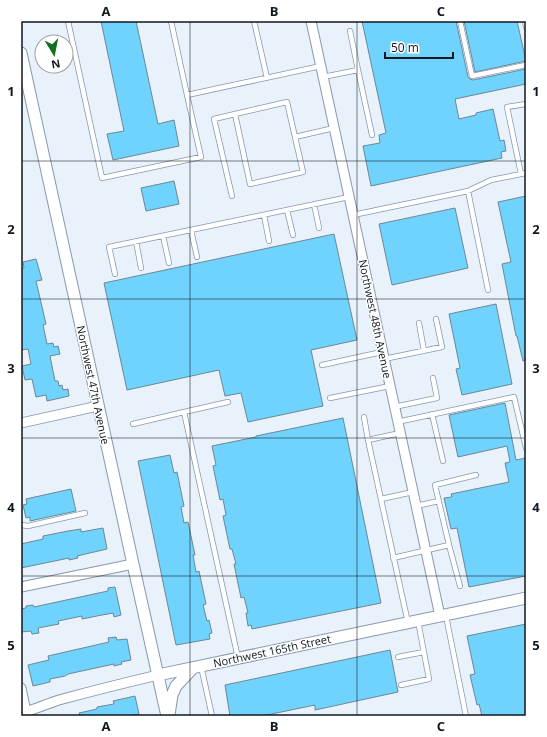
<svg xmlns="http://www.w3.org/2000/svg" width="547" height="737" font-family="'Open Sans',sans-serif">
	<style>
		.building { fill: #6fd3fd; stroke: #6b8895 }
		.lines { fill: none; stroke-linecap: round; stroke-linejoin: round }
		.service-casing { stroke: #8599ae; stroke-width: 6 }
		.minor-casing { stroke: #8599ae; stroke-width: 11 }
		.tertiary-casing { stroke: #8599ae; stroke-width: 13 }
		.service { stroke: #fff; stroke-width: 4.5 }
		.minor { stroke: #fff; stroke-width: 9 }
		.tertiary { stroke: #fff; stroke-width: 11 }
		.grid { fill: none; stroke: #0f171e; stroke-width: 1; stroke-opacity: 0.55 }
		.labels { text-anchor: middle; stroke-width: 3; stroke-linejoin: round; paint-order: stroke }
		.street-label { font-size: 11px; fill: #0f171e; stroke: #fff }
		.neatline { fill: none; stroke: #0f171e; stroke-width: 1.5 }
		.grid-label { font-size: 13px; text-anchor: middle; font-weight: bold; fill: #0f171e }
	</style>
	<rect width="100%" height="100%" fill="#e9f2fb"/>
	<path class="building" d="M101,21H136L158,124L174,120L179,146L113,160L107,134L124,131Z
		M362,21H456L468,77L470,79L473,80L526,69V84L455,99L459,119L476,115V113L493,109L500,141L504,140L506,151L501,152L502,158L371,186L363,146L380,143L379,135L386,133Z
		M464,21H517L526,61L475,72Z
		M174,181L179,204L146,211L141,188Z
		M526,196V360L523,361L517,336H516L502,264L511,262L498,202Z
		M455,208L468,268L392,285L379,224Z
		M334,234L357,340L311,350L323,406L248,422L241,393L225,396L219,370L127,390L104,283Z
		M36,259L42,280L36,281L46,324L43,325L47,344L53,343L54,347L58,346L60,354L50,356L55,381H58L59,386L62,385L63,390L68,389L69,396L47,401L46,395L36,397L32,379L25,380L22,366L31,364L28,349L21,350V269L24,268L23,262Z
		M496,304L512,384L462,395L456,369L460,368L449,314Z
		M505,403L516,460L526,458V576L469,587L457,528L451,529L444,498L452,497L451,494L509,482L505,463L510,462L507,446L458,457L449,415Z
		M343,418L381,603L252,629L251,625L248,626L246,613H248L244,597L241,598L234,564H236L232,549H230L223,516L226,515L223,499L220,500L213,466L216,465L212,446L256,437V436Z
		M170,455L174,473L177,472L184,506L181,507L184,523L188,522L195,555H193L196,572L199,571L206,604L203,605L207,621L209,620L212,633L209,634L210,639L176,645L138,461Z
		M71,489L76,511L30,521V517L26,518L23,505L27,504L26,499Z
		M103,528L107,549L77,556L78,558L69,560V558L21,568V544L43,539V536L68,531L81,529V532Z
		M115,587L121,615L114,617L113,613L108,614H107L82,619V616L58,621L59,624L38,628L39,633L32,634L31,631L21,632V609L26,608V606L33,605L34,607L80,597L108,591V588Z
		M526,624V716H482L479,704L477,705L470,675L475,674L467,636Z
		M116,637L117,640L127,639L131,660L121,662L122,664L114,666V664L68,674L65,676L50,679V682L33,686L28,665L49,660L48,656L109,642L108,638Z
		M390,650L398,692L315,710V705L262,716H230L225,685Z
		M135,696L139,714L127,716H80L79,713L97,709V707L114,704L113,701Z"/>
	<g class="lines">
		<defs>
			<path id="service" d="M68,21L102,178L201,157L187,95L321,66
				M171,21L187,95
				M254,21L267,78
				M460,21L472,76L526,65
				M525,21L526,27
				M350,31L358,70
				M323,77L358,70L372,135
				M295,137L287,102L235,114L250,184L303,172L295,137L334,128
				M521,174L507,107L526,104
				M468,191L491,180L526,173
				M232,196L214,119L235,114
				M314,204L319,228
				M287,210L293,235
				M264,215L269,241
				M353,215L468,191L488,290
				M191,230L197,257
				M163,236L169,263
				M136,241L141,268
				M115,274L109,247L349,197
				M419,323L424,351
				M384,359L442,347L436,319
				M322,365L382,352
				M330,398L390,386
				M394,407L437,398L433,378
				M184,412L228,402
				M432,414L443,461
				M364,417L368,440
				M397,422L514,397L526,448
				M133,424L184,412L238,658
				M400,433L368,440L408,623
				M381,499L413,492
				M416,506L439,501
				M21,525L28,526L85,513
				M449,545L460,586
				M393,558L449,545L435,485L476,475
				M446,616L466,716
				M398,657L424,652
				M201,666L212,716
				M401,685L429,679L418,621"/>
			<path id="minor" d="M311,21L440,616
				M21,423L98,406
				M21,587L133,564
				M21,688L26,712
				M21,713C34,710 46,704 59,700C92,691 124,683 158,675"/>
			<path id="tertiary" d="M21,53L133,564L167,716
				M158,675L526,598
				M169,715L172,695L176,686L193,668"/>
		</defs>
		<use href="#service" class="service-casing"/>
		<use href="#minor" class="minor-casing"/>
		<use href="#tertiary" class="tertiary-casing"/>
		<use href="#service" class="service"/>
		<use href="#minor" class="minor"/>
		<use href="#tertiary" class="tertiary"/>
	</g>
	<path class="grid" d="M190,21V716M357,21V716M21,161H526M21,299H526M21,438H526M21,576H526"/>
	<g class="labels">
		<g class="street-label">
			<text transform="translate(375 319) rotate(78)" y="4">Northwest 48th Avenue</text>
			<text transform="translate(93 385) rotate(78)" y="4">Northwest 47th Avenue</text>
			<text transform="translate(272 651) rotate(-12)" y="4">Northwest 165th Street</text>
		</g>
	</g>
	<rect width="547" height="737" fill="none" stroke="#ffffff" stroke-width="44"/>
	<g transform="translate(54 54) rotate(170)"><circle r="19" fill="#ffffff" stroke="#9fa2a5"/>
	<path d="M0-3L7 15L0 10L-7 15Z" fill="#12711f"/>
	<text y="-6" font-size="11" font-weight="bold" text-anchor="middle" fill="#0f171e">N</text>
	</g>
	<path d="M385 52v6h68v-6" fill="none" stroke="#0f171e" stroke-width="2"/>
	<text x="391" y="52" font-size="12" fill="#0f171e" stroke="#ffffff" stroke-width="3" paint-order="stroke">50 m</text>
	<rect x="22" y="22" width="503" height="693" class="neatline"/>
	<g class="grid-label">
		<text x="106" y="16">A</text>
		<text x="274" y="16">B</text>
		<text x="441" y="16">C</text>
		<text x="11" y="96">1</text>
		<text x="536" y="96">1</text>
		<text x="11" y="234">2</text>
		<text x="536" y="234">2</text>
		<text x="11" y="373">3</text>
		<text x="536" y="373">3</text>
		<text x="11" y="512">4</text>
		<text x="536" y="512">4</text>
		<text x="11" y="650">5</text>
		<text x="536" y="650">5</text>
		<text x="106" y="731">A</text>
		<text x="274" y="731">B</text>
		<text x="441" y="731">C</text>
	</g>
</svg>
